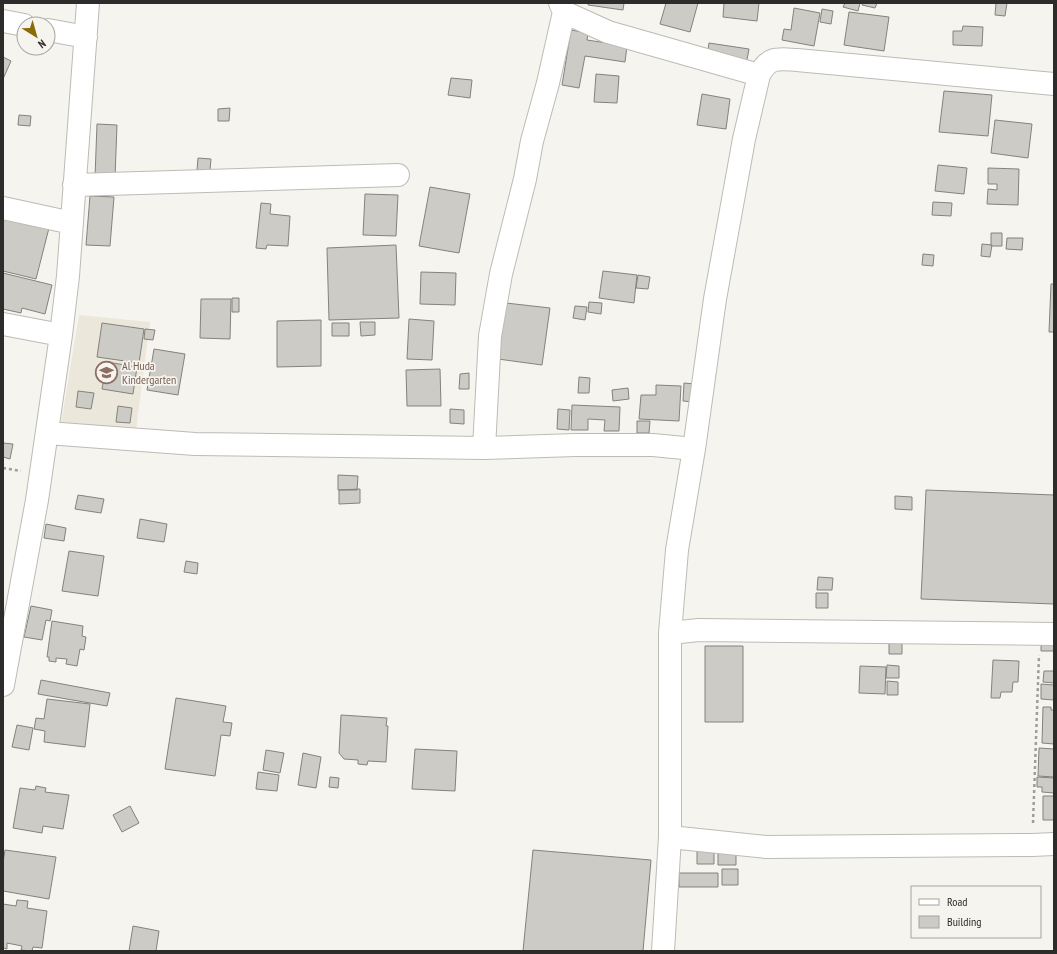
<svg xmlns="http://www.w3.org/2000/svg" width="1057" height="954" font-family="'PT Sans Narrow',sans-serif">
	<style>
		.built { fill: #ece7db }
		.building { fill: #cdcbc6; stroke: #84827e }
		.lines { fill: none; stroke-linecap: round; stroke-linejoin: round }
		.minor-casing { stroke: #bdbbb6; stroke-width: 24 }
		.path { stroke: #9e9d99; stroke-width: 2.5; stroke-dasharray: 3 3; stroke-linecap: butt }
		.minor { stroke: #fff; stroke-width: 22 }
		.labels { text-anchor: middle; stroke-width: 3.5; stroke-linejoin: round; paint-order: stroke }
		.education-label { font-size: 12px; fill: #785e54; stroke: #f6f4ef; text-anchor: start }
	</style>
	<rect width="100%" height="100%" fill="#f6f4ef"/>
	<path class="built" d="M79,315L150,322L136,430L61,424Z"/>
	<path class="building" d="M588,3H624L623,10L588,5Z
		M666,3H698L690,32L660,24Z
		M724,3H759L757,21L723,17Z
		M845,3H860L858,11L843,7Z
		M863,3H877L875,8L862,5Z
		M996,3H1007L1005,16L995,15Z
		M794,8L820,13L814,46L782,40L784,29L791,30Z
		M822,9L833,11L831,24L820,22Z
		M849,12L889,17L884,51L844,45Z
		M963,26L983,27L982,46L953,45V31H962Z
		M571,30L588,33L587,40L627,46L625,62L585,56L579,88L562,85Z
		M709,43L749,49L746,65L707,58Z
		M3,57L11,61L3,79Z
		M596,74L619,76L617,103L594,102Z
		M451,78L472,80L470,98L448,95Z
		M944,91L992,95L988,136L939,132Z
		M702,94L730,99L726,129L697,125Z
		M230,108L229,121H218V109Z
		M19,115L31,116L30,126L18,125Z
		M995,120L1032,124L1028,158L991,153Z
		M97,124L117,125L115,178L95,177Z
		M198,158L211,159L210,170H197Z
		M938,165L967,168L964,194L935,191Z
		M988,168L1019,169L1018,205L987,204L988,189L997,190V184H988Z
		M430,187L470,194L459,253L419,246Z
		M365,194L398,195L396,236L363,235Z
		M90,196L114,197L110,246L86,245Z
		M933,202L952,203L951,216L932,215Z
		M261,203L271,204L270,214L290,216L288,246L267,245L266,249L256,248Z
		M3,217L49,228L36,279L3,271Z
		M991,233H1002V246H991Z
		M1007,238H1023L1022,250L1006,249Z
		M982,244L992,245L990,257L981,256Z
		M396,245L399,318L329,320L327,248Z
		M923,254L934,255L933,266L922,265Z
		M603,271L637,275L634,303L599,298Z
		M421,272L456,273L455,305L420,304Z
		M3,273L52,285L45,314L22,308L21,313L3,309Z
		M638,275L650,277L648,289L636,288Z
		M1051,284H1054V332H1049Z
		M232,298H239V312H232Z
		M201,299H231L230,339L200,338Z
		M589,302L602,303L601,314L588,312Z
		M506,303L550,308L542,365L498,359Z
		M575,306L587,307L585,320L573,318Z
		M409,319L434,321L432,360L407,359Z
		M321,320V366L277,367V321Z
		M360,322H375V335L361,336Z
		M102,323L144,329L139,363L97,357Z
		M332,323H349V336H332Z
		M145,329L155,330L153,340L144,339Z
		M154,349L185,354L178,395L147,390Z
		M107,362L137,367L133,394L102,389Z
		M440,369L441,406H407L406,370Z
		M469,373V389H459L460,374Z
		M579,377L590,378L589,393H578Z
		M684,383L695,384L694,402L683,401Z
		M656,385L681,386L679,421L639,419L641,395H656Z
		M628,388L629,399L613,401L612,390Z
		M78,391L94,393L91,409L76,407Z
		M572,405L620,407L619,431H604L605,420L588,419V430H571Z
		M118,406L132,408L130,423L116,422Z
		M450,409L464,410V424L450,423Z
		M558,409L570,410L569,430L557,429Z
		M637,421H650L649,433H637Z
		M3,443L13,444L10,459L3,457Z
		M338,475L358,476L357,490H338Z
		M360,489V503L339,504V490Z
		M926,490L1054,495V604L921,599Z
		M78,495L104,499L101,513L75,509Z
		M895,496L912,497V510L895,509Z
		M140,519L167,524L164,542L137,538Z
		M46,524L66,528L64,541L44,538Z
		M69,551L104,556L98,596L62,591Z
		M186,561L198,563L197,574L184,572Z
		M818,577L833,578L832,590H817Z
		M816,593H828V608H816Z
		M31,606L52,610L50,621L46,620L42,640L24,637Z
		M52,621L83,626L82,636L86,637L84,650L80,649L77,666L66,664L67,659L56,658V662L49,661V657H47Z
		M1041,637H1054V651H1041Z
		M889,640L902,641V654H889Z
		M705,646H743V722H705Z
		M993,660L1019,661L1018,682H1013L1012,692H1001L1000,698H991Z
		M887,665L899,666V678H886Z
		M860,666L886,667L885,694L859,693Z
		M1044,671H1054V683L1043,682Z
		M41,680L110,693L107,706L38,694Z
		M887,681L898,682V695H887Z
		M1041,684L1054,685V700L1041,699Z
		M176,698L226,706L223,722L232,723L230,736L221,735L215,776L165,769Z
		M47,699L90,704L85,747L44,742L45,731L34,729L36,718L44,719Z
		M1043,707H1051V710H1054V744L1042,743Z
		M341,715L387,718L386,726H388L386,762L368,761L367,765L358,764V760L344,759L339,753Z
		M17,725L33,728L29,750L12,747Z
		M1039,748L1054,749V777L1038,776Z
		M415,749L457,751L455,791L412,789Z
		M266,750L284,753L280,773L263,770Z
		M303,753L321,757L316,788L298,785Z
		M258,772L279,775L277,791L256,789Z
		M330,777L339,778L338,788L329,787Z
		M1037,777L1054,778V793L1042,792V787H1037Z
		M36,786L46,788L45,792L69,795L63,829L43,826L42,833L13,828L20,788L35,790Z
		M1043,796H1054V820H1043Z
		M130,806L139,823L122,832L113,815Z
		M697,848H714V864H697Z
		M718,849H736V865H718Z
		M5,850L56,857L49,899L3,891V862Z
		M533,850L651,860L643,951H523Z
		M722,869H738V885H722Z
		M679,873H718V887H679Z
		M17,900L28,901L27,908L47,911L42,948L33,947L32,951L21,950L22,946L7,943V949L3,948V904L16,906Z
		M133,926L159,931L156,951H129Z"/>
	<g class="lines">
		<defs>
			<path id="minor" d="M560,3L564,12L608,32L759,75
				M3,21L24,25
				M48,30L86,37
				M74,185L398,175
				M3,208L72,223
				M3,324L61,335
				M47,433L195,444L484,448L575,445H653L694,449
				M484,448L490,336L501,274L525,179L532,141L548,83L564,12
				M670,633L699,630L1054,634
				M3,685L37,500L61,335L68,276L88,3
				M670,837L766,847L1032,845L1054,844
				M663,951L670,837V633L677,550L694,449L715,299L744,139L759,75C769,56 778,59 797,60L1054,84"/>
		</defs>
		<use href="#minor" class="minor-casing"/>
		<path class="path" d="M3,468L21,471
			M1033,823L1039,655"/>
		<use href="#minor" class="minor"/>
	</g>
	<defs>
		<symbol id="school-ring" viewBox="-11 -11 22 22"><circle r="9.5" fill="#f6f4ef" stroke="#8d6e63" stroke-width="1.5"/><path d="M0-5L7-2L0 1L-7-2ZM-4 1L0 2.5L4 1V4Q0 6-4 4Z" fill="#8d6e63"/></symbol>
	</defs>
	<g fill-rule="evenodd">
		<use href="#school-ring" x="94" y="360" width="25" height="25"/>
	</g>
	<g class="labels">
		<g class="education-label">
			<text x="122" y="370">Al Huda<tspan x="122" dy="14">Kindergarten</tspan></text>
		</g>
	</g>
	<rect width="1057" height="954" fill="none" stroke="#2d2c2a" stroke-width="8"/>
	<rect x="911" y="886" width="130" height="52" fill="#f6f4ef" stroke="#a6a4a0"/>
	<rect x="919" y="899" width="20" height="6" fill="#ffffff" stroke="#a6a4a0"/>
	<text x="947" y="906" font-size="12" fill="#2d2c2a">Road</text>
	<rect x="919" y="916" width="20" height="12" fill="#cdcbc6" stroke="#a6a4a0"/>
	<text x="947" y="926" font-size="12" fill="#2d2c2a">Building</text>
	<g transform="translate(36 36) rotate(143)"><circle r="19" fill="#f6f4ef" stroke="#a6a4a0"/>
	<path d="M0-3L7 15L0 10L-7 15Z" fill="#8a6b0a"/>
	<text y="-6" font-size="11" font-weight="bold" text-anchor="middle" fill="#2d2c2a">N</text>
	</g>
</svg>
